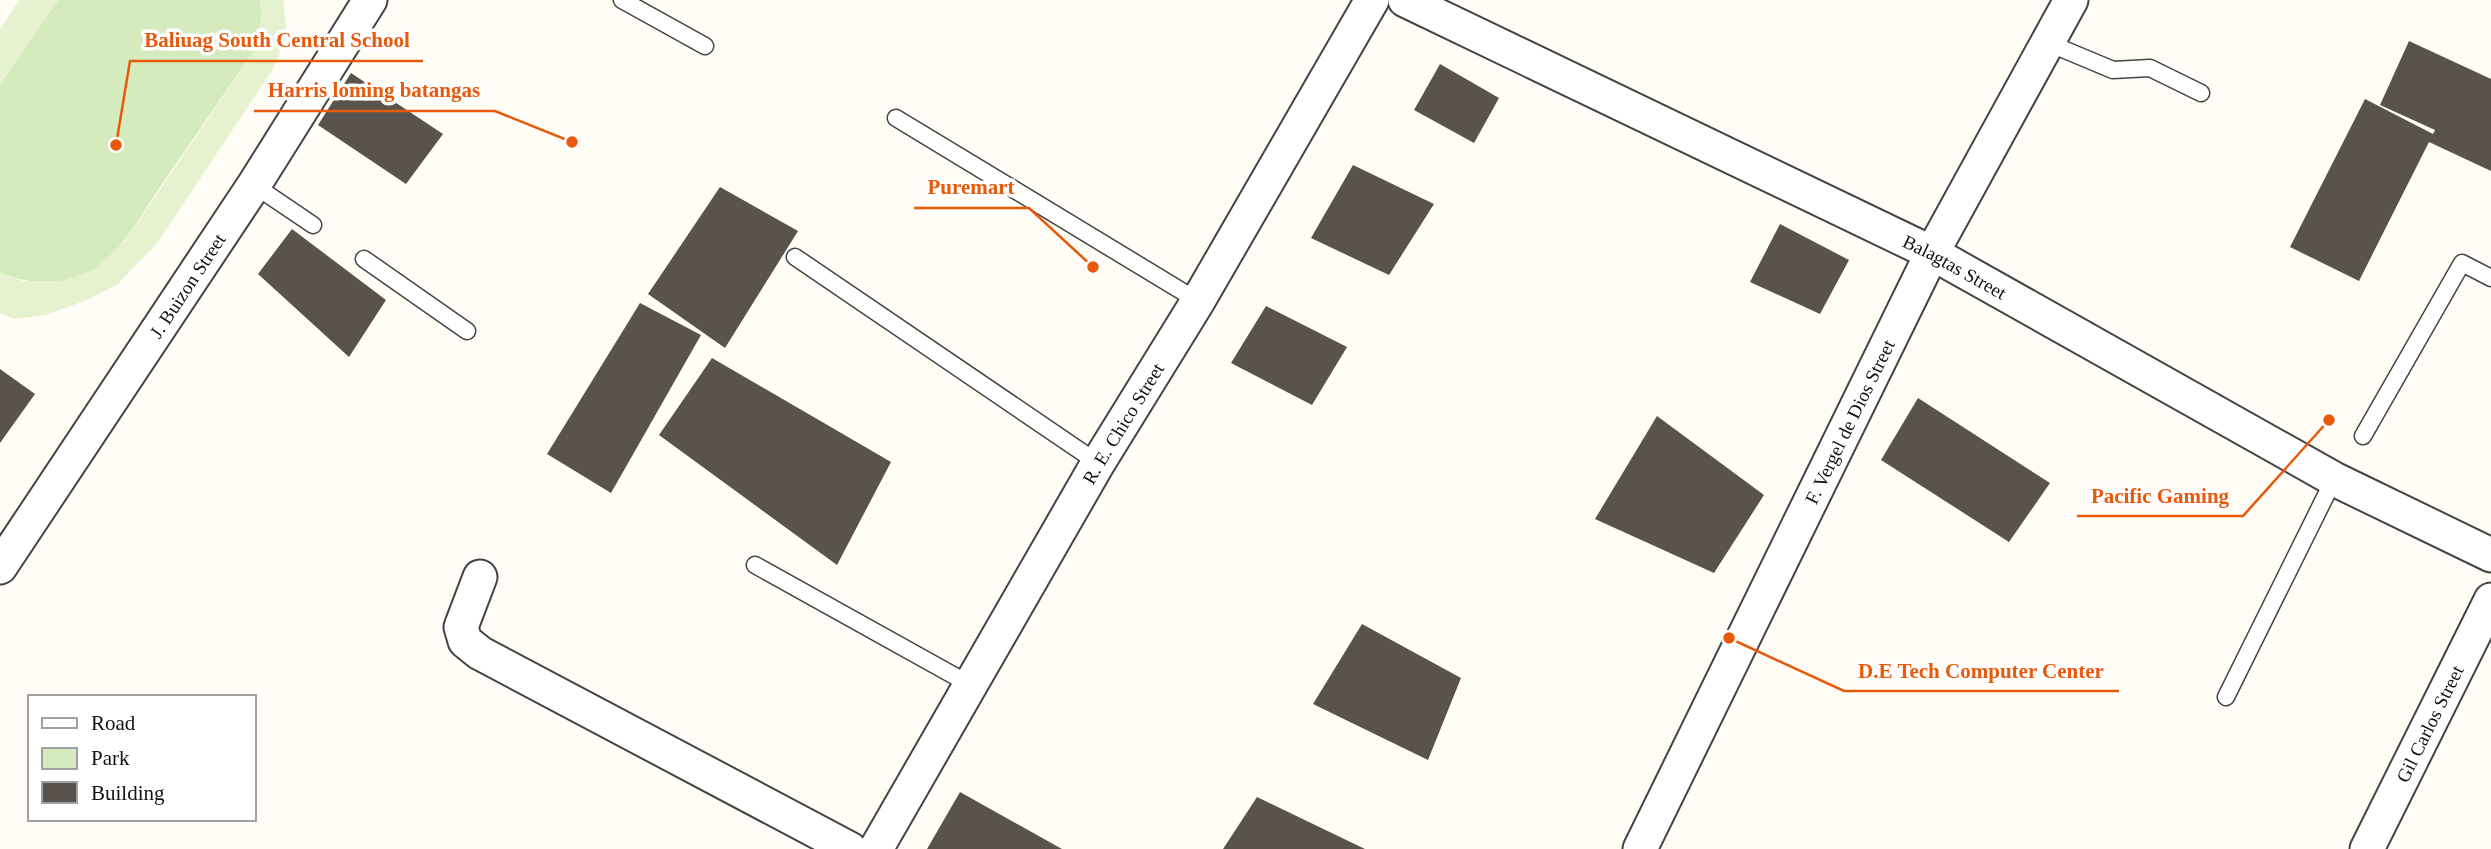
<svg xmlns="http://www.w3.org/2000/svg" width="2491" height="849" font-family="'Times New Roman',serif">
	<style>
		.green { fill: #d5ebbd }
		.pitch { fill: #e6f2cf }
		.building { fill: #5a524d }
		.lines { fill: none; stroke-linecap: round; stroke-linejoin: round }
		.lane-casing { stroke: #444; stroke-width: 19 }
		.street-casing { stroke: #444; stroke-width: 37 }
		.lane { stroke: #fff; stroke-width: 16 }
		.street { stroke: #fff; stroke-width: 33 }
		.labels { text-anchor: middle; stroke-width: 7; stroke-linejoin: round; paint-order: stroke }
		.street-label { font-size: 19px; fill: #111; stroke: #fff }
		.leader { fill: none; stroke: #e8590c; stroke-width: 2.5 }
		.callout-dot { fill: #e8590c; stroke: #fff; stroke-width: 2.5 }
		.callout-label { font-size: 21px; text-anchor: middle; font-weight: bold; fill: #e8590c; stroke: #fff; stroke-width: 7; stroke-linejoin: round; paint-order: stroke }
	</style>
	<rect width="100%" height="100%" fill="#fffdf5"/>
	<path class="green" d="M58,0H260C263,19 260,36 252,54C221,98 191,142 160,187C140,216 124,250 93,270C65,288 29,284 0,273V84Z"/>
	<path class="pitch" d="M19,0H58L0,84V29Z
		M260,0H283L287,35L273,69L158,242L118,284L87,300L46,315L14,319L0,313V273L23,281H62L93,270L108,257L125,241L252,54C260,36 263,19 260,0Z"/>
	<path class="building" d="M2409,41L2491,79V171L2429,142L2359,281L2290,247L2365,99L2433,134L2435,130L2380,105Z
		M1440,64L1499,98L1474,143L1414,110Z
		M351,73L443,134L406,184L318,125Z
		M1353,165L1434,204L1389,275L1311,238Z
		M720,187L798,231L725,348L648,294Z
		M1780,224L1849,260L1820,314L1750,282Z
		M292,229L386,300L349,357L258,274Z
		M640,303L701,335L611,493L547,454Z
		M1266,306L1347,347L1312,405L1231,363Z
		M712,358L891,462L837,565L659,435Z
		M0,369L35,394L0,443Z
		M1918,398L2050,483L2009,542L1881,460Z
		M1657,416L1764,495L1714,573L1595,519Z
		M1362,624L1461,678L1428,760L1313,704Z
		M960,792L1062,849H927Z
		M1257,797L1365,849H1223Z"/>
	<g class="lines">
		<defs>
			<path id="lane" d="M622,0L705,46
				M2046,42L2113,70L2150,68L2201,93
				M896,118L1198,301
				M254,185L313,225
				M795,257L1098,463
				M364,259L467,331
				M2363,436L2462,263L2491,278
				M755,565L969,684
				M2226,697L2334,479"/>
			<g id="street">
				<path id="s1" d="M1405,0L1932,253L2334,479L2491,555"/>
				<path id="s2" d="M0,567L254,185L370,0"/>
				<path d="M480,577L461,627L465,641L480,653L850,849"/>
				<path id="s3" d="M876,849L1098,463L1198,301L1372,0"/>
				<path id="s4" d="M1640,849L1932,253L2071,0"/>
				<path id="s5" d="M2367,849L2491,600"/>
			</g>
		</defs>
		<use href="#lane" class="lane-casing"/>
		<use href="#street" class="street-casing"/>
		<use href="#lane" class="lane"/>
		<use href="#street" class="street"/>
	</g>
	<g class="labels">
		<g class="street-label">
			<text dy="7" stroke="none"><textPath href="#s1" startOffset="611">Balagtas Street</textPath></text>
			<text dy="7" stroke="none"><textPath href="#s2" startOffset="338">J. Buizon Street</textPath></text>
			<text dy="7" stroke="none"><textPath href="#s4" startOffset="476">F. Vergel de Dios Street</textPath></text>
			<text dy="7" stroke="none"><textPath href="#s3" startOffset="492">R. E. Chico Street</textPath></text>
			<text dy="7" stroke="none"><textPath href="#s5" startOffset="140">Gil Carlos Street</textPath></text>
		</g>
	</g>
	<path class="leader" d="M116 145L130 61H423M572 142L495 111H254M1093 267L1029 208H914M2329 420L2243 516H2077M1729 638L1844 691H2119"/>
	<g class="callout-dot">
		<circle cx="116" cy="145" r="7"/>
		<circle cx="572" cy="142" r="7"/>
		<circle cx="1093" cy="267" r="7"/>
		<circle cx="2329" cy="420" r="7"/>
		<circle cx="1729" cy="638" r="7"/>
	</g>
	<g class="callout-label">
		<text x="277" y="47">Baliuag South Central School</text>
		<text x="374" y="97">Harris loming batangas</text>
		<text x="971" y="194">Puremart</text>
		<text x="2160" y="503">Pacific Gaming</text>
		<text x="1981" y="678">D.E Tech Computer Center</text>
	</g>
	<rect x="28" y="695" width="228" height="126" fill="#ffffff" stroke="#a0a0a0" stroke-width="2"/>
	<rect x="42" y="718" width="35" height="10" fill="#ffffff" stroke="#a0a0a0" stroke-width="2"/>
	<text x="91" y="730" font-size="21" fill="#111111">Road</text>
	<rect x="42" y="748" width="35" height="21" fill="#d5ebbd" stroke="#a0a0a0" stroke-width="2"/>
	<text x="91" y="765" font-size="21" fill="#111111">Park</text>
	<rect x="42" y="782" width="35" height="21" fill="#5a524d" stroke="#a0a0a0" stroke-width="2"/>
	<text x="91" y="800" font-size="21" fill="#111111">Building</text>
</svg>
